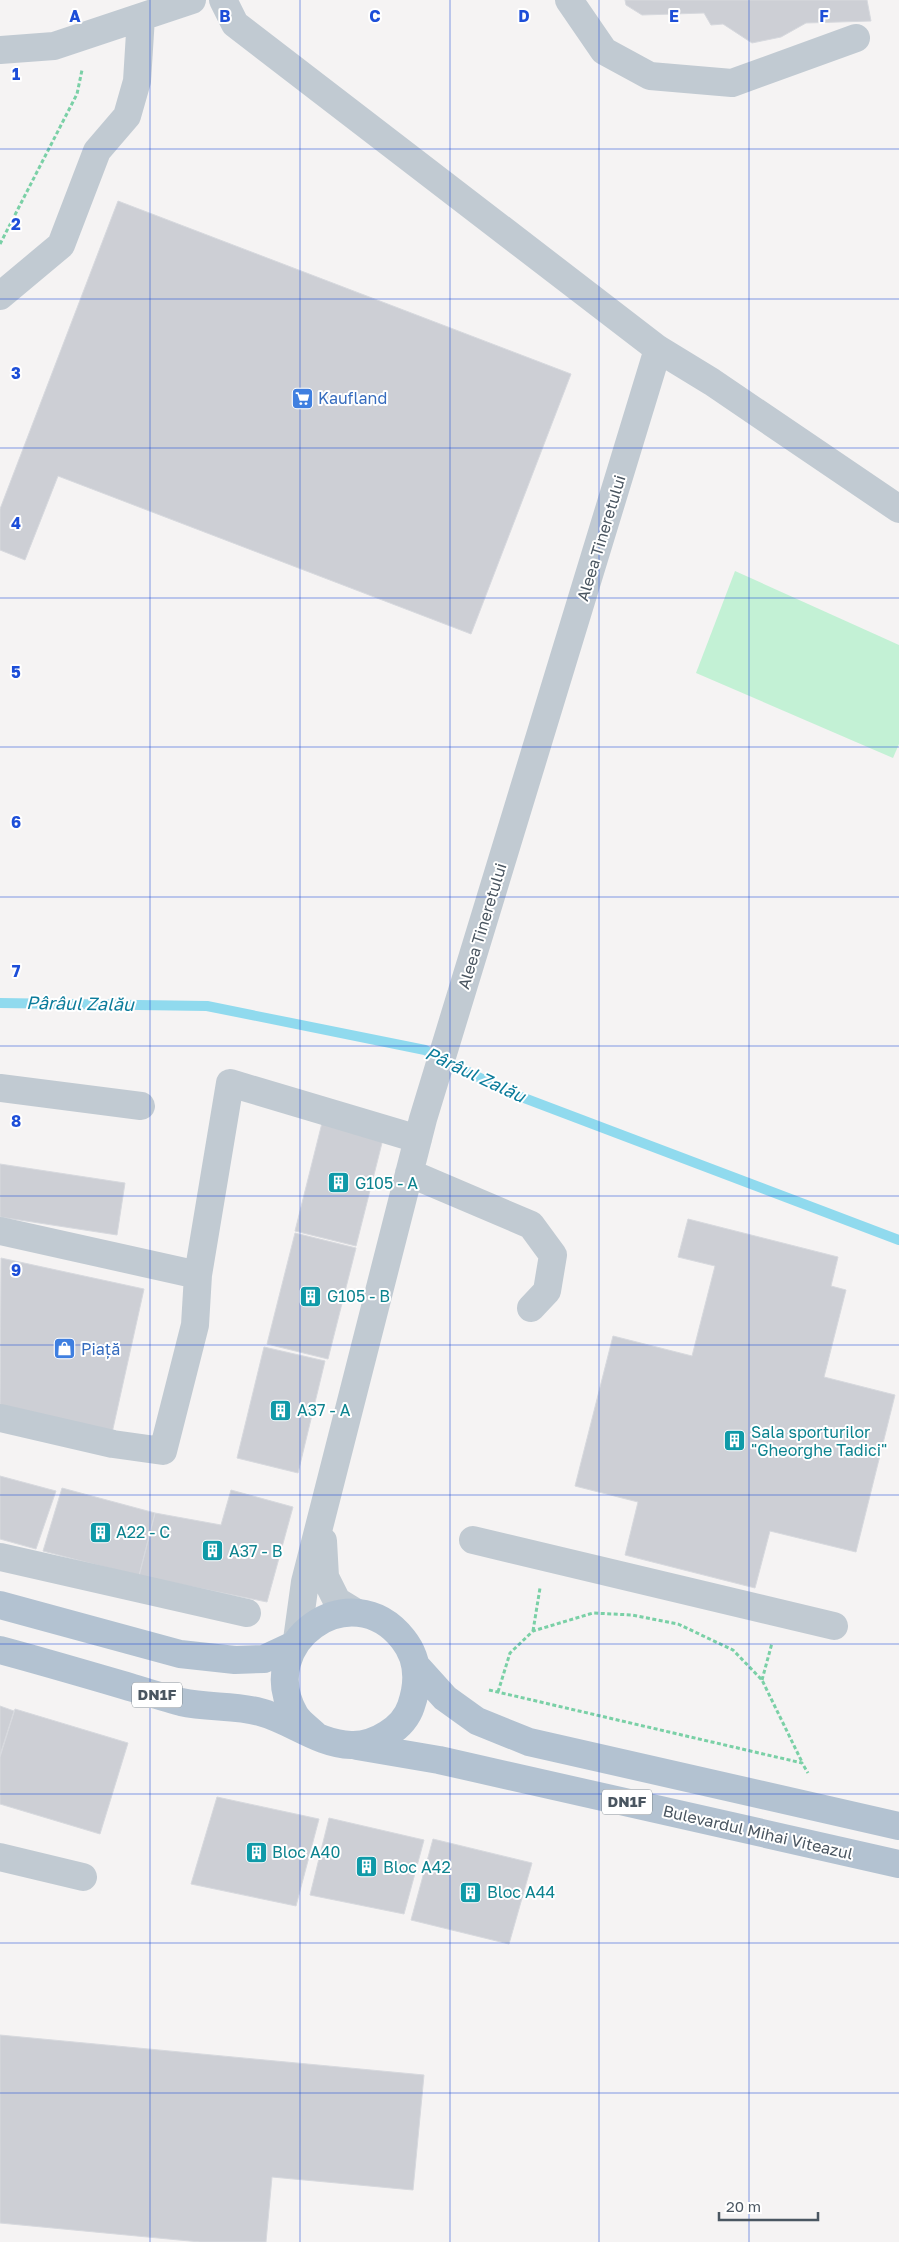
<svg xmlns="http://www.w3.org/2000/svg" width="899" height="2242" font-family="'Golos Text',sans-serif">
	<style>
		.green { fill: #c3f1d5 }
		.lines { fill: none; stroke-linecap: round; stroke-linejoin: round }
		.stream { stroke: #90daee; stroke-width: 10 }
		.building { fill: #cdcfd5; stroke: #d7d9de }
		.path { stroke: #7ad0a6; stroke-width: 3; stroke-dasharray: 4 2.5; stroke-linecap: butt }
		.minor { stroke: #c1cad2; stroke-width: 28 }
		.major { stroke: #b3c2d1; stroke-width: 28 }
		.grid { fill: none; stroke: #1d4ed8; stroke-width: 1; stroke-opacity: 0.55 }
		.labels { text-anchor: middle; stroke-width: 4; stroke-linejoin: round; paint-order: stroke }
		.shield { fill: #fff; stroke: #808990; stroke-width: 1 }
		.shield-label { font-size: 15px; font-weight: bold; fill: #4a5661 }
		.shop-label { font-size: 16px; fill: #366cbe; stroke: #fff; text-anchor: start }
		.street-label { font-size: 16px; fill: #4a5661; stroke: #fff }
		.culture-label { font-size: 16px; fill: #0d838f; stroke: #fff; text-anchor: start }
		.water-label { font-size: 18px; font-style: italic; fill: #0c7c9b; stroke: #fff }
		.grid-label { font-size: 16px; text-anchor: middle; font-weight: bold; fill: #1d4ed8; stroke: #fff; stroke-width: 4; stroke-linejoin: round; paint-order: stroke }
	</style>
	<rect width="100%" height="100%" fill="#f5f3f3"/>
	<path class="green" d="M735,571L899,645V744L893,758L696,673Z"/>
	<g class="lines">
		<path class="stream" d="M0,1003L207,1006L425,1050L508,1092L899,1240"/>
	</g>
	<path class="building" d="M625,0H867L871,21L806,23L781,37L752,43L723,24L711,25L704,13L642,15L626,5Z
		M118,201L571,374L471,634L58,476L25,560L0,550V509Z
		M323,1119L384,1135L356,1246L295,1231Z
		M0,1164L125,1183L117,1235L0,1217Z
		M688,1219L838,1257L831,1286L846,1290L824,1377L895,1395L856,1552L770,1531L755,1588L625,1555L638,1502L575,1486L613,1336L692,1356L715,1266L678,1257Z
		M295,1233L356,1248L328,1359L267,1344Z
		M1,1258L144,1289L112,1433L0,1408Z
		M264,1347L325,1361L298,1473L237,1458Z
		M0,1476L56,1491L36,1549L0,1539Z
		M62,1488L155,1513L139,1576L43,1551Z
		M231,1490L293,1507L267,1602L139,1576L155,1513L221,1525Z
		M0,1706L14,1711L0,1755Z
		M15,1709L128,1743L100,1834L0,1804V1757Z
		M217,1797L319,1819L296,1906L191,1884Z
		M329,1818L424,1840L404,1914L310,1895Z
		M433,1839L532,1863L509,1944L411,1920Z
		M0,2035L424,2075L413,2190L272,2177L266,2242H200L0,2223Z"/>
	<g class="lines">
		<path class="path" d="M0,244L77,94L82,70
			M533,1631L540,1588
			M762,1680L772,1643
			M489,1690L802,1763L808,1773
			M498,1692L510,1653L533,1631L593,1613L632,1615L678,1624L733,1650L762,1680L802,1762"/>
		<path class="minor" d="M223,0L235,24L658,349L712,382L899,509
			M569,0L604,51L650,76L732,83L856,38
			M0,50L54,46L192,0
			M0,296L61,245L97,151L127,116L137,81L141,17
			M0,1088L141,1106
			M409,1173L531,1225L553,1255L547,1291L531,1308
			M0,1231L198,1275
			M0,1418L113,1444L163,1451L195,1325L198,1275L230,1083L418,1139
			M473,1540L834,1626
			M323,1541L325,1577L337,1601L355,1612
			M0,1557L247,1613
			M297,1640L305,1582L423,1119L658,349
			M0,1857L83,1877"/>
		<path class="major" d="M0,1605L180,1654L235,1660L264,1659L294,1645
			M0,1650C41,1661 82,1673 123,1685C143,1691 162,1697 181,1702C207,1708 235,1705 260,1712C291,1720 318,1744 351,1745C375,1746 404,1728 411,1706C419,1683 419,1659 403,1639C351,1573 253,1643 295,1715C299,1722 308,1728 314,1734
			M417,1667L445,1698L477,1721L529,1742L899,1826
			M357,1746L439,1760L899,1864"/>
	</g>
	<path class="grid" d="M150,0V2242M300,0V2242M450,0V2242M599,0V2242M749,0V2242M0,149H899M0,299H899M0,448H899M0,598H899M0,747H899M0,897H899M0,1046H899M0,1196H899M0,1345H899M0,1495H899M0,1644H899M0,1794H899M0,1943H899M0,2093H899"/>
	<defs>
		<symbol id="supermarket-square" viewBox="-11 -11 22 22"><rect x="-9" y="-9" width="18" height="18" rx="4" fill="#3f7fe0" stroke="#fff"/><path d="M-6-5.5h2.5l.6 2H6L4.5 2H-2.5L-4.4-4H-6ZM-1.5 3.2a1.3 1.3 0 1 0 .1 0ZM3 3.2a1.3 1.3 0 1 0 .1 0Z" fill="#fff"/></symbol>
		<symbol id="building-square" viewBox="-11 -11 22 22"><rect x="-9" y="-9" width="18" height="18" rx="4" fill="#0f9aa8" stroke="#fff"/><path d="M-4-6H4V6H1V3H-1V6H-4ZM-2.5-4.3h1.7v1.8h-1.7ZM.8-4.3h1.7v1.8H.8ZM-2.5-1h1.7V.8h-1.7ZM.8-1h1.7V.8H.8Z" fill="#fff"/></symbol>
		<symbol id="shop-square" viewBox="-11 -11 22 22"><rect x="-9" y="-9" width="18" height="18" rx="4" fill="#3f7fe0" stroke="#fff"/><path d="M-5-2.5h2.3a2.7 3.5 0 0 1 5.4 0H5L5.5 6h-11ZM-1.5-2.5h3a1.5 2.3 0 0 0-3 0Z" fill="#fff"/></symbol>
	</defs>
	<g fill-rule="evenodd">
		<use href="#supermarket-square" x="290" y="386" width="25" height="25"/>
		<use href="#building-square" x="326" y="1170" width="25" height="25"/>
		<use href="#building-square" x="298" y="1284" width="25" height="25"/>
		<use href="#shop-square" x="52" y="1336" width="25" height="25"/>
		<use href="#building-square" x="268" y="1398" width="25" height="25"/>
		<use href="#building-square" x="722" y="1428" width="25" height="25"/>
		<use href="#building-square" x="88" y="1520" width="25" height="25"/>
		<use href="#building-square" x="200" y="1538" width="25" height="25"/>
		<use href="#building-square" x="244" y="1840" width="25" height="25"/>
		<use href="#building-square" x="354" y="1854" width="25" height="25"/>
		<use href="#building-square" x="458" y="1880" width="25" height="25"/>
	</g>
	<g class="labels">
		<g class="shield">
			<rect x="132" y="1682.5" width="50" height="25" rx="4"/>
			<rect x="602" y="1789.5" width="50" height="25" rx="4"/>
		</g>
		<g class="shield-label">
			<text x="157" y="1700">DN1F</text>
			<text x="627" y="1807">DN1F</text>
		</g>
		<g class="shop-label">
			<text x="318" y="404">Kaufland</text>
			<text x="81" y="1355">Piață</text>
		</g>
		<g class="street-label">
			<text transform="translate(601 538) rotate(-73)" y="6">Aleea Tineretului</text>
			<text transform="translate(482 926) rotate(-73)" y="6">Aleea Tineretului</text>
			<text transform="translate(758 1832) rotate(13)" y="6">Bulevardul Mihai Viteazul</text>
		</g>
		<g class="culture-label">
			<text x="355" y="1189">G105 - A</text>
			<text x="327" y="1302">G105 - B</text>
			<text x="297" y="1416">A37 - A</text>
			<text x="751" y="1438">Sala sporturilor<tspan x="751" dy="18">"Gheorghe Tadici"</tspan></text>
			<text x="116" y="1538">A22 - C</text>
			<text x="229" y="1557">A37 - B</text>
			<text x="272" y="1858">Bloc A40</text>
			<text x="383" y="1873">Bloc A42</text>
			<text x="487" y="1898">Bloc A44</text>
		</g>
		<g class="water-label">
			<text transform="translate(80 1004) rotate(1)" y="6">Pârâul Zalău</text>
			<text transform="translate(475 1075) rotate(25)" y="6">Pârâul Zalău</text>
		</g>
	</g>
	<g class="grid-label">
		<text x="75" y="22">A</text>
		<text x="225" y="22">B</text>
		<text x="375" y="22">C</text>
		<text x="524" y="22">D</text>
		<text x="674" y="22">E</text>
		<text x="824" y="22">F</text>
		<text x="16" y="80">1</text>
		<text x="16" y="230">2</text>
		<text x="16" y="379">3</text>
		<text x="16" y="529">4</text>
		<text x="16" y="678">5</text>
		<text x="16" y="828">6</text>
		<text x="16" y="977">7</text>
		<text x="16" y="1127">8</text>
		<text x="16" y="1276">9</text>
	</g>
	<path d="M719 2212v8h99v-8" fill="none" stroke="#4a5661" stroke-width="2.5"/>
	<text x="726" y="2212" font-size="15" fill="#4a5661" stroke="#ffffff" stroke-width="4" paint-order="stroke">20 m</text>
</svg>
